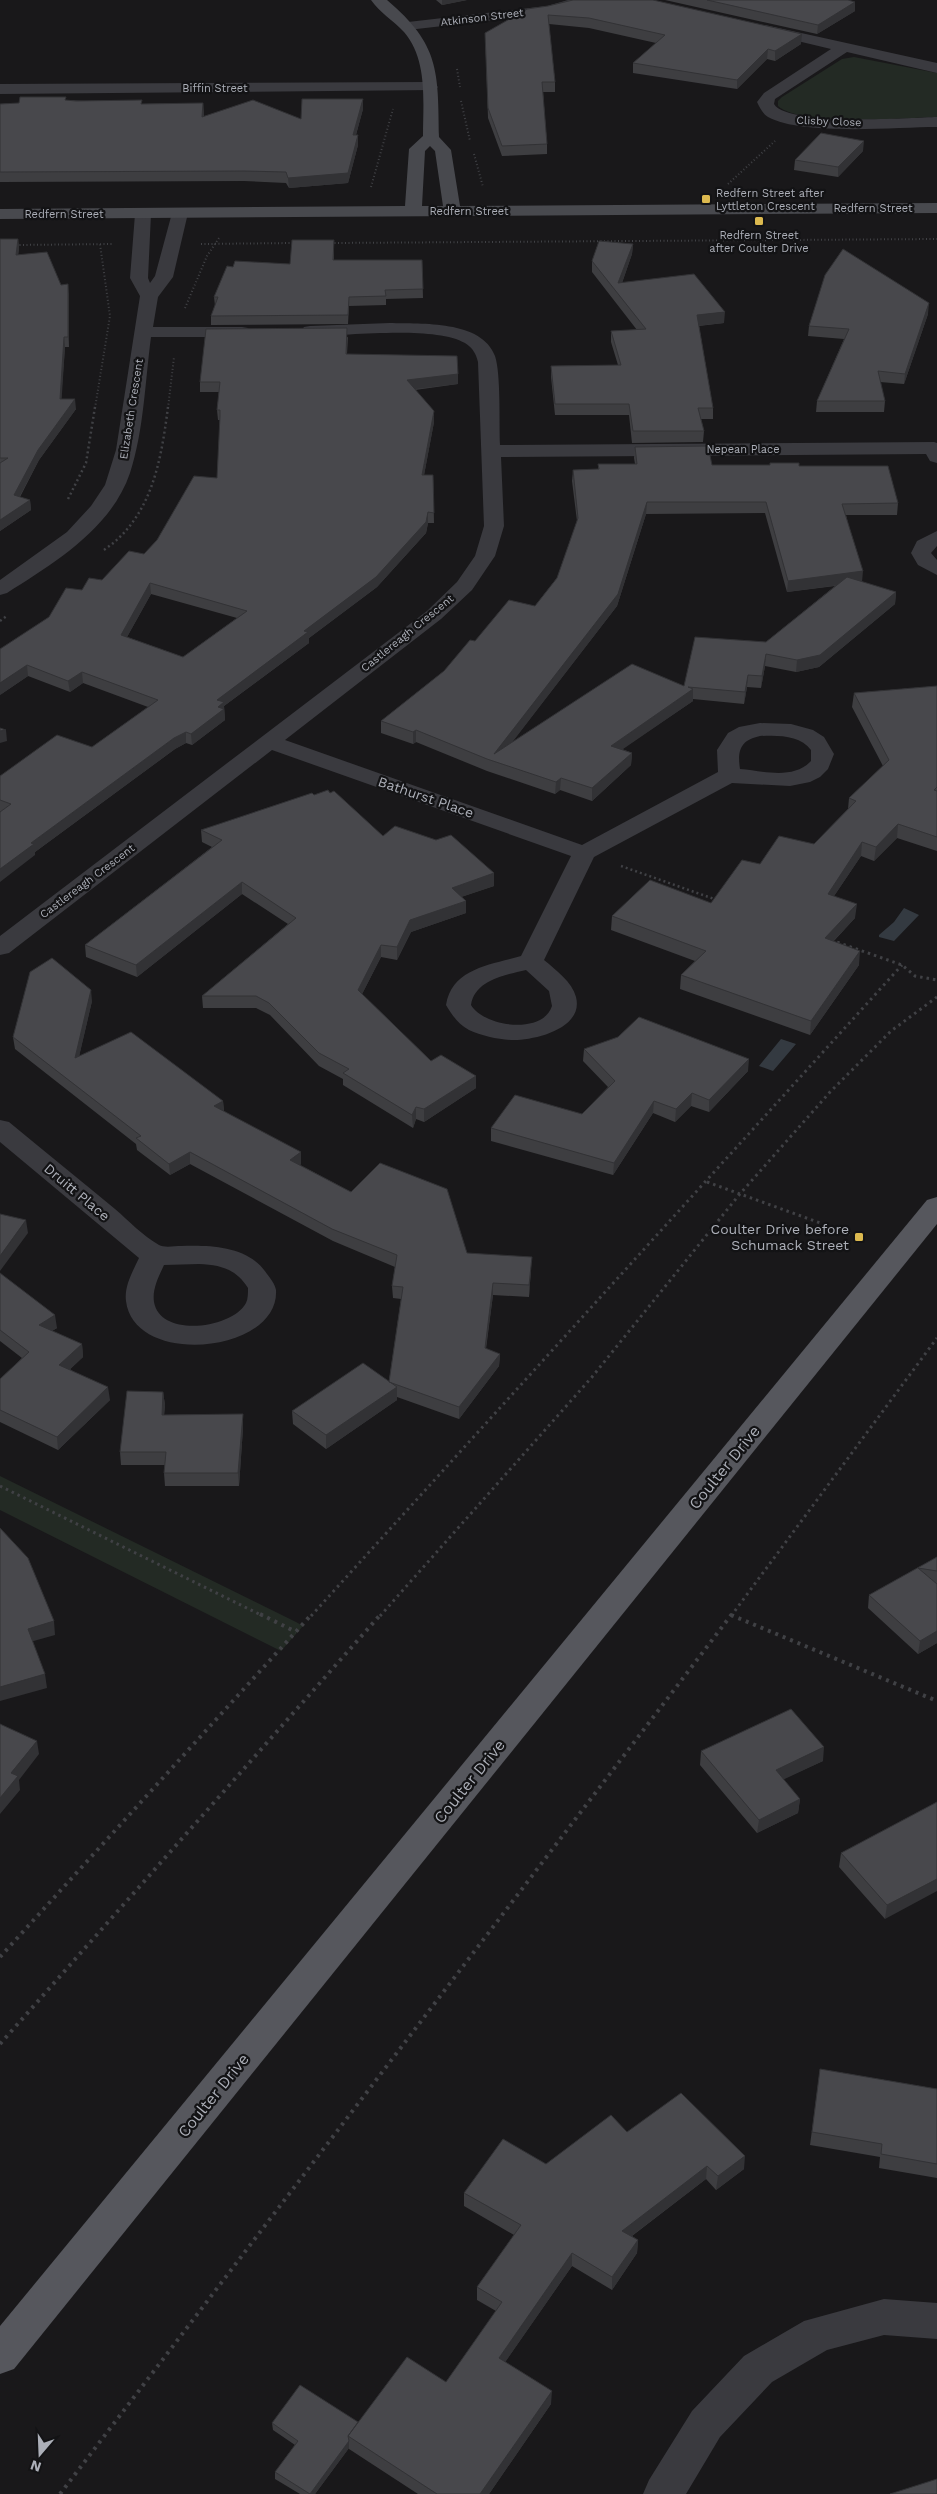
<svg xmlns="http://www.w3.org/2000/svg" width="937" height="2494" font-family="'Work Sans',sans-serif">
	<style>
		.green { fill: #232a24 }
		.water { fill: #343a41 }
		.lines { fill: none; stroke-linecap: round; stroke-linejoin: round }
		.path-far3 { stroke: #404145; stroke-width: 2; stroke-dasharray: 1 2.5; stroke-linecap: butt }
		.path-far2 { stroke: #404145; stroke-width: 2.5; stroke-dasharray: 2 3; stroke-linecap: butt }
		.path-far1 { stroke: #404145; stroke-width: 3; stroke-dasharray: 2.5 4; stroke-linecap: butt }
		.path { stroke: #404145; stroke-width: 4; stroke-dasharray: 3 5; stroke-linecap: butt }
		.street { fill: #3a3a3f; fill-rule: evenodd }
		.secondary { fill: #48494e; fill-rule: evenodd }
		.primary { fill: #56575d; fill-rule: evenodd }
		.wall { fill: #3e3e41; fill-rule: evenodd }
		.shaded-wall { fill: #323235 }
		.building { fill: #48484c; stroke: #323235; fill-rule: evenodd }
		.poi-dot { fill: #dcb94f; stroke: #131315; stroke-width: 2 }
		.labels { text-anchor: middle; stroke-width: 4.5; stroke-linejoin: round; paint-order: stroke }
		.far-street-label { font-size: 11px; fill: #acafb8; stroke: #131315 }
		.far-poi-label { font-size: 11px; fill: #acafb8; stroke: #131315; text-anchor: start }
		.street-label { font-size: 14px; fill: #acafb8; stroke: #131315 }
		.poi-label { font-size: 14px; fill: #acafb8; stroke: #131315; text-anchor: end }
		.near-street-label { font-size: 16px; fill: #acafb8; stroke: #131315 }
	</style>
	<rect width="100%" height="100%" fill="#19181a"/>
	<path class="green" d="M854,57L937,73V117C904,118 800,126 778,106V101L782,97L842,59Z
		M0,1476L296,1622L303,1626L281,1651L273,1647L0,1510Z"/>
	<path class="water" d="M904,908L919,915L894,941L879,937V935L894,922Z
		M781,1039L796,1044L773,1071L759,1066Z"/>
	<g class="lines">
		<path class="path-far3" d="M457,69L460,87
			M461,101L470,141
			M474,154L483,187
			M728,184L775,141
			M371,187L393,109
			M331,243L937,239
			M201,244L294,243
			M16,245L114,244
			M185,308L207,256L219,238
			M95,408L110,316L100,244
			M168,408L174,357"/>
		<path class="path-far2" d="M68,499L86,463L95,407
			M104,550C152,517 161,461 168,407
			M0,621L8,615
			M621,866L717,900"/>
		<path class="path-far1" d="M831,940L902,965L915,976L937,980
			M707,1182L859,1237
			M0,1486L263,1616
			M311,1616L902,965
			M380,1616L592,1377L739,1195L830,1092L891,1031L937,997
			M731,1616L937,1338"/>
		<path class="path" d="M260,1614L296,1632
			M731,1615L937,1701
			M0,1957L312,1614
			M0,2044L381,1614
			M60,2494L732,1614"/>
		<path class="street" d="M568,0H592L590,3L547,14L408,30L401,26L408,22L547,6Z
			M765,25L937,63V73L847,52L775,99L774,104C786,126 910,118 937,117V127C896,127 803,136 768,117C763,114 760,108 757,102L764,93L831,49L760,32L758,29Z
			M430,82L435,84L438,87L435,90L0,94V84Z
			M180,208L186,209L188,213L173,277L158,297L153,327H242L248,328L251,332L248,336L242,337H151C145,382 144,430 130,473C111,529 54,563 7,593L0,595V580L67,532L91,506L105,485L116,450L140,296L130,278L135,214L137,210H149L151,214L148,278L150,283L155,276L172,213L174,209Z
			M390,323C421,324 482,320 495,356C501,374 499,424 500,445L934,442L937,443V463L930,461L926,454L501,457L504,526L495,556L472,590L441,619L285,740L582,845L718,772L717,750L728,733L739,727L760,723L791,724L813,730L824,737L834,754L828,769L820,777L810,782L790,786L732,783L594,857L544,960C556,970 572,982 576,997C584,1028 536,1040 514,1040C500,1040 482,1036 469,1030C458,1024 452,1015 446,1005C452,968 491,965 521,956L571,856L272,750L9,953L0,955V936L427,611L457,582L475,556L484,526L478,362C476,354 473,348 465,343C434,325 347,336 310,336L304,335L301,331L304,327L310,326ZM760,736C778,735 800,735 811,750V761C793,780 764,771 740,769C737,750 741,740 760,736ZM526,970L549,991L552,1006C543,1035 484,1027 471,1005C475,980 505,975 526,970Z
			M937,531V546L931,553L937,560V575L918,565L911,553L917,541Z
			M0,1120L9,1122C44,1151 80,1180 115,1209C129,1221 143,1236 159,1245C164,1248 175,1246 181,1246C211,1245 249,1246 267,1274C270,1278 275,1284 276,1290C280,1353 134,1368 126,1301C124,1286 133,1271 139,1258L0,1142ZM199,1264C221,1265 236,1269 248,1288C248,1293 248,1299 246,1303C232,1329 160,1338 154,1302C152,1289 159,1276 164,1265Z
			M884,2299L937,2303V2339L884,2335L827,2350L772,2382L720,2437L686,2494H643L649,2480L692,2411L744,2356L804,2321Z"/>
		<path class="secondary" d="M371,0H387C440,45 438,71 439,137L451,150L460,206L937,203V213L0,219V209L405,206L409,149L423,136C423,102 428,60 404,32C394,21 379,12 371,0ZM430,146L435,151L443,206H422L425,151Z"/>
		<path class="primary" d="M937,1197V1224L14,2369L0,2374V2326L927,1200Z"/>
	</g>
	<path class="wall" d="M436,0H467L442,5Z
		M665,0H848L855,11L817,34Z
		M548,6L801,44L775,61L767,59L737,89L633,73V63L656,43L589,28L549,24L555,82V92H543L547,144V154L502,156L488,118L485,33Z
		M66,100L142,104L203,103L204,117L301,119L363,109L356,135H358V145L348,183L289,188L286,183L244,181L0,182V104L19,103Z
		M863,151L838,177L794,170L795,160Z
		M0,239H18L19,248L18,255L61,285L69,294V347H65L61,399L76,409L39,460L20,497L30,500L31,510L0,531Z
		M633,244L632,254L622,283L724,323L699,326L713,408V419H701L704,431L703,442L632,443L629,415H555L551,377V366L618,365L611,342V331L637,330L592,272V261Z
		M334,249V260H422L423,298L386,299V305L349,306L348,324L211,325V316L215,306L214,297L233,267L290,264Z
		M928,314L904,384L880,382L885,401L884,412H816L817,401L844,339L808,336L809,326Z
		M348,337L347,354L458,374V384L415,390L434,411V422L424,475H433L434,523H428L426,533L377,587L309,638V643L224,706L225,720L192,745L186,743L175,749L35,852V855L0,811V776L92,747L148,707L83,683L70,692L28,676L0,695L49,617L82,590L102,580L144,554L217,478L220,420H218L217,410L219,392H200V382ZM151,594L237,618L183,657L127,637Z
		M635,447L712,465L799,466L898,503L897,515H846L862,582L896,592L895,604L819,667L796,672L765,666L761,688L747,687L744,704L693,699V701L622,749L632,753L631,765L592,801L560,790L555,794L487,771L416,742L413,744L381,733V721L444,671L475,641L535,606L557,578L577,521L572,481L573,470L598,469V464H635L634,458ZM765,513L787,592L835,586L766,642L684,686L512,742L617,606L646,514Z
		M937,686V851L897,838L874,861L861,856L834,896L855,918L833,942L859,965L810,1035L680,989L681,975L695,961L611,930L612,916L711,903L760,864L814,844L848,809L849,798L883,766L852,707L854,693Z
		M314,795L383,836L494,873V886L461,897L466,901V913L411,932L397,960L381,957L362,994L431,1061L476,1076V1088L424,1122L416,1119L413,1128L343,1085V1079L319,1066L270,1015L256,1008H203L202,996L288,924L242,894L137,977L86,957L85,945L212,847L202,842L201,830Z
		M92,1001L79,1056L223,1101L224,1111L301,1164L300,1165L467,1253L531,1269L529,1297L493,1295L486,1349L500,1354L499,1366L459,1419L397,1397V1400L326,1449L293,1424L292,1411L389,1381L401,1299L393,1298L392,1286L395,1267L333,1241L190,1164L170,1175L137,1150L136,1144L15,1049L13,1037Z
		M584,1049L748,1071L709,1112L691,1106L675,1122L653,1113L613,1175L491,1141V1128L582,1114L608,1087L583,1061Z
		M0,1273L57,1328L52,1331L82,1344L83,1357L70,1369L110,1400L58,1450L0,1422V1379L22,1358L0,1341Z
		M163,1392L165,1405L164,1415L243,1414V1428L239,1486H165L164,1473L165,1465H121L120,1452Z
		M937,1557V1643L918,1654L868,1608L869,1595Z
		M701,1751L823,1761L783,1779L800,1799L798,1813L757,1833L700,1765Z
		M937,1802L885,1919L839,1867L841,1853Z
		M820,2069L937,2089V2178L879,2168L880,2157L810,2145Z
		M627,2132L744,2169L716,2190L706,2179L632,2236L638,2240L637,2253L612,2290L572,2266L505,2362L551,2404L489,2494H418L349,2449V2448L315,2494H300L275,2479V2472L295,2445L273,2430L272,2423L358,2422L446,2382L496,2311L477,2300V2287L514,2235L464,2206V2193L546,2164Z"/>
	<path class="shaded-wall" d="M442,0H467L442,5Z
		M855,2V11L817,34L818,25Z
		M802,34L801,44L775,61V51Z
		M768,49L767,59L737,89V80Z
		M363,99V109L353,145V135Z
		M203,103L204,113L202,127V117Z
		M358,135V145L348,183L289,188L288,178Z
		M864,141L863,151L838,177V167Z
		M18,239L19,248L17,265L16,255Z
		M633,244L632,254L618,294V283Z
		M68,284L69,294V347L68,337Z
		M929,303L928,314L904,384L905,374Z
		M725,312L724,323L696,326L697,315Z
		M64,337L65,347L61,409L60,399Z
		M458,374V384L407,390V380Z
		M75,399L76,409L39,460L15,505L14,495L38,450Z
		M434,411V422L422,486V475Z
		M30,500L31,510L0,531V520Z
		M647,502L646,514L617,606L497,762L494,754Z
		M428,512V523L426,533L377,587L309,638V643L224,706L225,720L192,745L191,734L217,700L304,631Z
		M863,571L862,582L787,592L788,581Z
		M150,583L151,594L122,646L121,635Z
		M896,592L895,604L819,667L796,672L797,660Z
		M766,654L765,666L761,688L762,676Z
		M27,665L28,676L0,695V683Z
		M82,672L83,683L70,692L68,681Z
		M748,675L747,687L744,704L745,692Z
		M693,689V701L610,758L611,746Z
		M6,730L7,741L0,743V731Z
		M416,730V742L413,744V732Z
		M186,732V743L175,749L35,852V855L0,882V869L31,843L174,738Z
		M632,753L631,765L592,801V788Z
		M561,778L560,790L555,794L556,782Z
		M898,824L897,838L874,861L876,847Z
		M862,842L861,856L826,908L828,894Z
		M494,873V886L452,900V888Z
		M242,882V894L137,977L136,965Z
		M466,901V913L411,932L397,960V947L410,920Z
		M857,904L855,918L823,952L825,938Z
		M381,945V957L358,1002V990Z
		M860,951L859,965L810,1035L811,1021Z
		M91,990L92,1001L76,1070L75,1058Z
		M749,1059L748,1071L709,1112V1100Z
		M476,1076V1088L424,1122V1109Z
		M692,1093L691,1106L675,1122L676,1109Z
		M223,1101L224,1113L214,1106Z
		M654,1101L653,1113L613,1175L614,1163Z
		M416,1107V1119L413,1128L412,1115Z
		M190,1152V1164L170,1175L169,1164Z
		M301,1152V1164L291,1172L290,1160Z
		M26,1220L28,1233L0,1271V1256Z
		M532,1257L531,1269L529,1297V1285Z
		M493,1283V1295L484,1360L485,1348Z
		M55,1315L57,1328L41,1337L39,1325Z
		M82,1344L83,1357L61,1378L59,1365Z
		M500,1354L499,1366L459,1419V1407Z
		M108,1387L110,1400L58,1450L57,1437Z
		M397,1387V1400L326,1449V1435Z
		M163,1392L165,1405L163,1428L162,1415Z
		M243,1414V1428L239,1486L238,1473Z
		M54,1621L55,1635L30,1642L28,1629Z
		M937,1631V1643L918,1654L920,1641Z
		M45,1674L47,1688L0,1701V1687Z
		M37,1741L39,1754L19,1780L20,1790L0,1814V1798L11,1773Z
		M824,1747L823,1761L774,1784L776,1770Z
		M800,1799L798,1813L757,1833L759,1820Z
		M937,1879V1891L885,1919L887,1905Z
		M745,2156L744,2169L716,2190L718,2176Z
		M707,2166L706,2179L621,2244L622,2231Z
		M638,2240L637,2253L612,2290V2277Z
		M572,2253V2266L499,2371V2358Z
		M552,2391L551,2404L489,2494H480Z
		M349,2441V2448L315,2494H310Z"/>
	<path class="building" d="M573,0H653L802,34L775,51L768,49L737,80L633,63L665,35L589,18L548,15L555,82H542L547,144L502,146L488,108L485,33L527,9L548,6Z
		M707,0H848L855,2L818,25Z
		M20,97H66L65,100L76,101L142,100L141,104L203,103L202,117L253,100L301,119L302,99H363L353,135H358L348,173L288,178L286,172L244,171L0,172V104L19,103Z
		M821,133L864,141L838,167L795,160Z
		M0,239H18L16,255L47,252L61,285L68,284V337H64L60,399H75L38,450L14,495L30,500L0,520V463L8,458H0Z
		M292,240H334L333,260H422L423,289L385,290L386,296L349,297L348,315L211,316L218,297H214L227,266L233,267L235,261L290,264Z
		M599,241L633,244L618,283L694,274L725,312L697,315L713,408H698L704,431H633L629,404H555L551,366L621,365L611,331L646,329L592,261Z
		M843,249L929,303L905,374L878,371L885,401H817L849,329L809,326L825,275Z
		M347,328L346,354L457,356L458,374L407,380L434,411L422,475H433L434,513L428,512L426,522L376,577L304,631L308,632L217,700L224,702L218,707L224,709L191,734L186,732L174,738L31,843L34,844L0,869V812L11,804L0,800V776L57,735L92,747L158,700L82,672L68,681L27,665L0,683V649L49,617L66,588L82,590L89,578L102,580L129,551L144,554L157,540L194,476L217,478L220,416V410H217L220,382H200L206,329ZM150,583L247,611L183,657L121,635Z
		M708,446L712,465H770V463H799V466H888L898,503L842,504L863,571L788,581L766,502H647L618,594L494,754L632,664L684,686L695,637L766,642L847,577L896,592L820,655L797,660L766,654L762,676L748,675L745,692L688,687L693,689L611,746L632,753L592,788L561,778L556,782L487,759L416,730L413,732L381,721L444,671L470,640L475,641L509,600L535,606L557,578L578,518L573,470L599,469L598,464H637L635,447Z
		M937,686V787L934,790L937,791V837L898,824L876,847L862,842L828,894L857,904L825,938L860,951L811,1021L681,975L706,951L612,916L650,880L711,903L742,860L760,864L779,836L814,844L856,801L849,798L889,760L854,693Z
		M0,728L6,730L0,731Z
		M328,790L330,793L334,791L383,836L395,826L436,840L451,835L494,873L452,888L466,901L410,920L397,947L381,945L358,990L431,1061L441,1055L476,1076L424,1109L416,1107L412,1115L343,1073L349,1069L319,1053L269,1003L256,996H202L296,918L242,882L136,965L85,945L222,840L201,830L312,793L314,795Z
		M52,958L91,990L75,1058L131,1032L223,1101L214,1106L301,1152L290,1160L351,1192L380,1163L447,1189L467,1253L532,1257L529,1285L493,1283L485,1348L500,1354L459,1407L389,1382L403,1287L392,1286L397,1255L332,1229L190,1152L169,1164L136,1138L141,1136L13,1037L30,972Z
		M639,1017L749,1059L709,1100L692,1093L676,1109L654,1101L614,1163L491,1128L515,1095L582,1114L615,1081L584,1049L618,1037Z
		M0,1214L26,1220L0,1256Z
		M0,1273L55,1315L39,1325L82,1344L59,1365L108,1387L57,1437L0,1410V1379L29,1352L0,1330Z
		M363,1363L397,1387L326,1435L292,1411Z
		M127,1391L163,1392L162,1415L243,1414L238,1473H164L166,1452H120Z
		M0,1528L28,1558L54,1621L28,1629L45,1674L0,1687Z
		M937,1557V1571L918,1568L937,1584V1631L920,1641L869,1595Z
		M791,1709L824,1747L776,1770L800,1799L759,1820L701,1751Z
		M0,1724L37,1741L11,1773L18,1776L0,1798Z
		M937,1802V1879L887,1905L841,1853Z
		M820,2069L937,2089V2164L881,2154L882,2144L812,2132Z
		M681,2093L745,2156L718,2176L707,2166L622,2231L638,2240L612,2277L572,2253L499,2358L552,2391L480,2494H437L348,2436L407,2357L446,2382L502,2302L477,2287L521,2225L464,2193L503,2139L546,2164L611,2115L627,2132Z
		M300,2385L358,2422L348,2436L349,2441L310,2494L275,2472L298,2441L272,2423Z
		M937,2479V2494H890Z"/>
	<g class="poi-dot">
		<rect x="701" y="194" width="10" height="10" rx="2.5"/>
		<rect x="754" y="216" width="10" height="10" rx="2.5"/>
		<rect x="854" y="1232" width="10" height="10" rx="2.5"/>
	</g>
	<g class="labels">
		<g class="far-street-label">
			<text transform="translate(482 17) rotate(-7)" y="4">Atkinson Street</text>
			<text x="215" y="92">Biffin Street</text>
			<text transform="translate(829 121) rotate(2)" y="4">Clisby Close</text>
			<text x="873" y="212">Redfern Street</text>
			<text x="469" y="215">Redfern Street</text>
			<text x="64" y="218">Redfern Street</text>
			<text transform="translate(131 409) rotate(-81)" y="4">Elizabeth Crescent</text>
			<text x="743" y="453">Nepean Place</text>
			<text transform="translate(407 633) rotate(-39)" y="4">Castlereagh Crescent</text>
			<text transform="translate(87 881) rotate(-37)" y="4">Castlereagh Crescent</text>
		</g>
		<g class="far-poi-label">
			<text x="716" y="197">Redfern Street after<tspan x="716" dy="13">Lyttleton Crescent</tspan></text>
			<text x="759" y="239" text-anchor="middle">Redfern Street<tspan x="759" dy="13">after Coulter Drive</tspan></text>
		</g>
		<g class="street-label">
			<text transform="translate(426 797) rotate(19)" y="5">Bathurst Place</text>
			<text transform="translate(77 1192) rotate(40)" y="5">Druitt Place</text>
		</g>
		<g class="poi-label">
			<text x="849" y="1234">Coulter Drive before<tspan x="849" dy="16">Schumack Street</tspan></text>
		</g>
		<g class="near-street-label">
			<text transform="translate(724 1467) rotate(-51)" y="6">Coulter Drive</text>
			<text transform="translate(469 1781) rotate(-51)" y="6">Coulter Drive</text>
			<text transform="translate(213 2095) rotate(-51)" y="6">Coulter Drive</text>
		</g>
	</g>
	<g transform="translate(40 2454) rotate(199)" stroke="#131315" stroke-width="4" paint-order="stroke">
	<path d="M0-4L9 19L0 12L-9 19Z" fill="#acafb8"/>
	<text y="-8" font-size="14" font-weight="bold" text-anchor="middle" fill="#acafb8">N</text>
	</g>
</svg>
